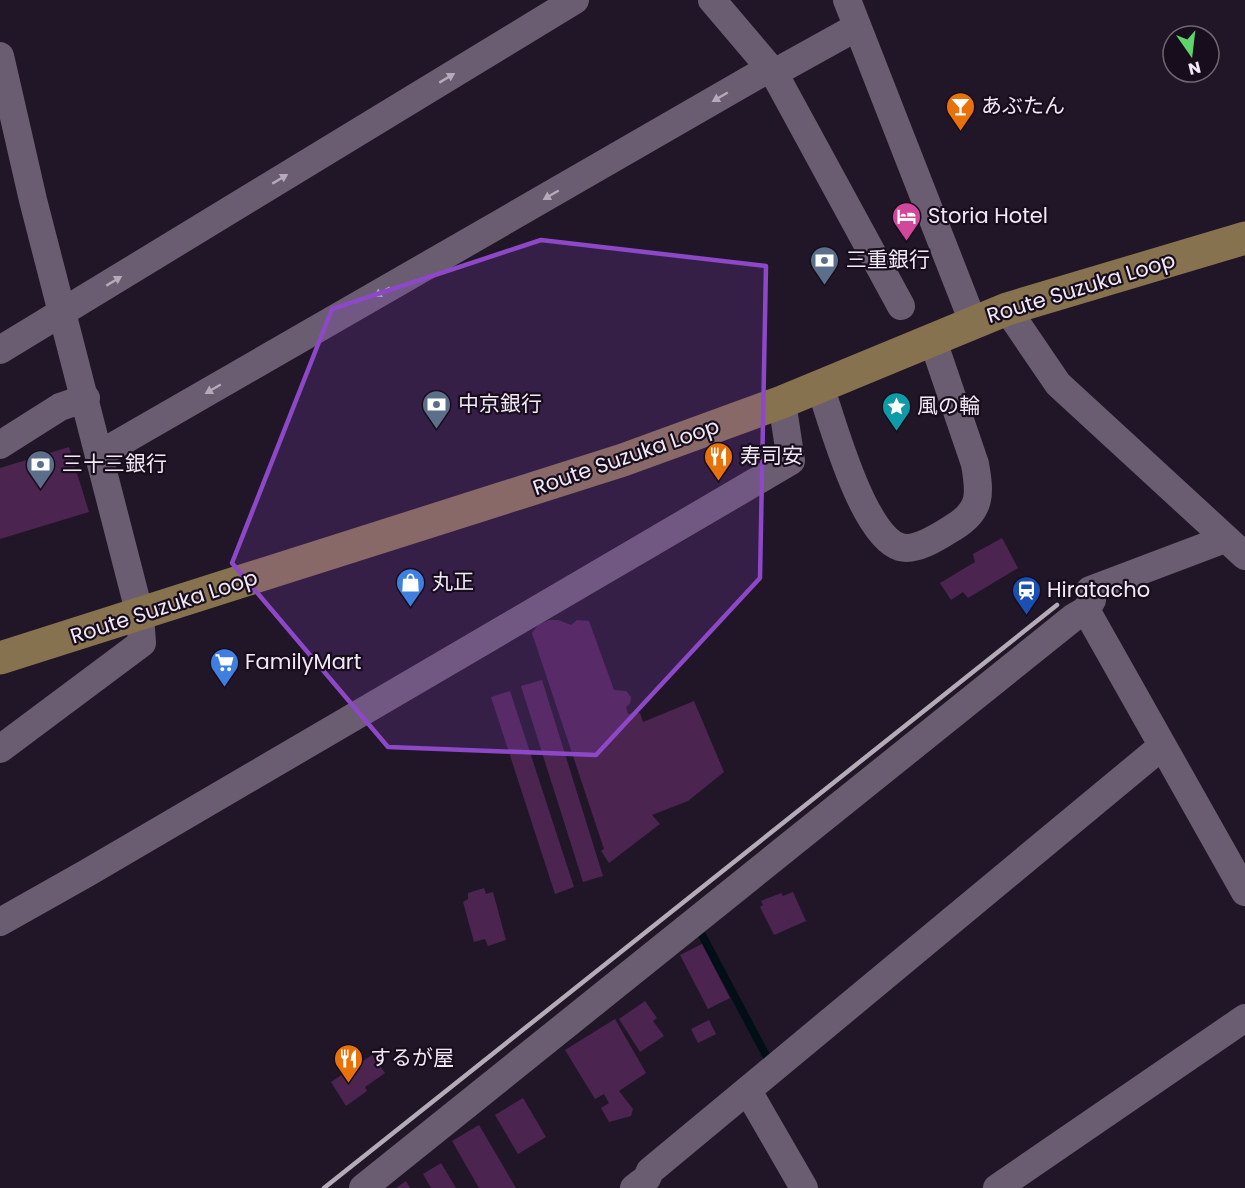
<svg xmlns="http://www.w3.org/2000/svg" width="1245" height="1188" font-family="Poppins,'Noto Sans JP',sans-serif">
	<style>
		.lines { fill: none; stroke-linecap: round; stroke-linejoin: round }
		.stream { stroke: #000f16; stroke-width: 8 }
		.building { fill: #4c2450 }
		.minor { stroke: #6a5d71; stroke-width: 28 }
		.major { stroke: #87724f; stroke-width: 33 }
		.rail { stroke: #b4abb9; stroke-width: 4.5 }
		.oneway { fill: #b4aaba }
		.marked { fill: #8d48c7; fill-opacity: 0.2; stroke: #8d48c7; stroke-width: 4.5; stroke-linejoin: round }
		.labels { text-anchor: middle; stroke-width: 4.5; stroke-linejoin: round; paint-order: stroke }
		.poi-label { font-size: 21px; fill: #f1e9f5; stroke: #180d1d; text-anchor: start }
		.street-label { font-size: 21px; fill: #f1e9f5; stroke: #180d1d }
	</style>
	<rect width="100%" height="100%" fill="#211627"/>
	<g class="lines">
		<path class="stream" d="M701,933L769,1061"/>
	</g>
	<path class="building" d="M69,447L89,512L0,539V468Z
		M1002,538L1018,568L968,598L963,592L951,600L940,583L975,562L973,554Z
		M549,620H558L571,625L577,620L589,621L614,690L626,691L631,697L630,704L626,707L628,714L640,713L643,722L694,701L724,772L688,801L652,815L660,824L609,863L601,851L604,849L532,633L538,625Z
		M542,680L603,876L583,882L521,686Z
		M510,691L574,887L555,894L491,697Z
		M484,888L486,894L493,892L506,940L488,946L485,939L474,942L463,902L468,899V893Z
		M793,892L806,921L774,935L760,907L763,905L761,901L781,893L783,896Z
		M702,944L730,998L708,1009L680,955Z
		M645,1001L657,1018L653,1021L664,1036L640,1052L619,1019Z
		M615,1019L646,1073L619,1091L633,1109L631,1116L609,1122L601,1108L609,1103L604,1094L595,1099L565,1050Z
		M709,1020L716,1034L698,1043L691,1029Z
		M372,1055L385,1073L365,1087L367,1091L346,1106L331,1082Z
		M523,1098L546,1137L518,1154L495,1115Z
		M479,1125L516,1188H479L452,1141Z
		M441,1163L456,1188H431L423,1174Z
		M406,1181L410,1188H396Z"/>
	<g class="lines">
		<path class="minor" d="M712,0L774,73L901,306
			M847,0L973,322
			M0,56L33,200L140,615L142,643L0,749
			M774,73L857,27
			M1007,309L1058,384L1245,556
			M0,350L575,0
			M820,386C832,421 863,536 900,547C917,552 941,535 954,527C982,510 980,493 975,464L932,338
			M0,445L60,407L86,398
			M100,454L770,68
			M1225,539L1090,590L1092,600L1086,610L1245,892
			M0,922L87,873L791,461L782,402
			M748,1091L804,1188
			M363,1188L1074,617L1086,610
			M634,1188L647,1178L650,1171L1161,747
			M997,1188L1245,1018"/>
		<path class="major" d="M0,658L623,460L782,402L1007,309L1245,238"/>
		<path class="rail" d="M324,1188L1057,605"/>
	</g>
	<defs><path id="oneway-solid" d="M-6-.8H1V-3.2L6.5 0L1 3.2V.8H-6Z" transform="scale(1.5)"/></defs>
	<g class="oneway">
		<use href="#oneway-solid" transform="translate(447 78) rotate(-31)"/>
		<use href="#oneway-solid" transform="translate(720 97) rotate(150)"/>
		<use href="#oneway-solid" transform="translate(280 179) rotate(-31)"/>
		<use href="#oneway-solid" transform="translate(551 195) rotate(150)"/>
		<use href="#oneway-solid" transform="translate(114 281) rotate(-31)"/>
		<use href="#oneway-solid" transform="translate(382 292) rotate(150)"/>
		<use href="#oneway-solid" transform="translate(213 389) rotate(150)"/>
	</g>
	<path class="marked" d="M541,240L766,266L760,578L596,755L388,747L232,563L332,309Z"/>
	<defs>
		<symbol id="bar-pin" viewBox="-11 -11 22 30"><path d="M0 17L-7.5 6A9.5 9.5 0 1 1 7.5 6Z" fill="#e8710a" stroke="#180d1d"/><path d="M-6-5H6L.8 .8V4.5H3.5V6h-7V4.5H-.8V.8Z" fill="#fff"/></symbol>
		<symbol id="hotel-pin" viewBox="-11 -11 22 30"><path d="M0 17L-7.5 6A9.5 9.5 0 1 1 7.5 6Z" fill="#d1479c" stroke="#180d1d"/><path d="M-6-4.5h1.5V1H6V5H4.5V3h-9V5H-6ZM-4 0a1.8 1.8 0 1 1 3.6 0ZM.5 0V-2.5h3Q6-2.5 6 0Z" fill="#fff"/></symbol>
		<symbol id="bank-pin" viewBox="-11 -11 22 30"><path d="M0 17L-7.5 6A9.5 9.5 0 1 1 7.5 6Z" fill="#5c6f8a" stroke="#180d1d"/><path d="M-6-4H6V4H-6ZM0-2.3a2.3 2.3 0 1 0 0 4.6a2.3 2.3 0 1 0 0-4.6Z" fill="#fff"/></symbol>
		<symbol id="sight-pin" viewBox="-11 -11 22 30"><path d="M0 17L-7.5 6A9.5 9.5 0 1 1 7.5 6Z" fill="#0f9aa8" stroke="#180d1d"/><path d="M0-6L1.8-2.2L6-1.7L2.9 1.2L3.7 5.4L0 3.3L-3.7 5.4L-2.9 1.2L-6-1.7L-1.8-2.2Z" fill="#fff"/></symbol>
		<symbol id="restaurant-pin" viewBox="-11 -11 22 30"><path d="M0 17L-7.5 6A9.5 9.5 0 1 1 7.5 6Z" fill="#e8710a" stroke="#180d1d"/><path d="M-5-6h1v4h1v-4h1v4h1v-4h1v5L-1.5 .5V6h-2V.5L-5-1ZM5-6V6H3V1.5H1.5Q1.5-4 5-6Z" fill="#fff"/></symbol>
		<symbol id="shop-pin" viewBox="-11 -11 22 30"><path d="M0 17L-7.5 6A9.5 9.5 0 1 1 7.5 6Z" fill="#3f7fe0" stroke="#180d1d"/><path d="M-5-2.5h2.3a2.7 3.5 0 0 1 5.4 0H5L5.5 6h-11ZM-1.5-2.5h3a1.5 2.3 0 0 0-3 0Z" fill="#fff"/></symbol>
		<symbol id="station-pin" viewBox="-11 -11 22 30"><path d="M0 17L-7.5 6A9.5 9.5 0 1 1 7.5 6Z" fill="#1a4fb4" stroke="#180d1d"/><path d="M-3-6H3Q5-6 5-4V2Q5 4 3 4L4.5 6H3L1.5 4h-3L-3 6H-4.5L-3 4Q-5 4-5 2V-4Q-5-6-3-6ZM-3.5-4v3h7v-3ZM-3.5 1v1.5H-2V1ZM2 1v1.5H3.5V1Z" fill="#fff"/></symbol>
		<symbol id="supermarket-pin" viewBox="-11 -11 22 30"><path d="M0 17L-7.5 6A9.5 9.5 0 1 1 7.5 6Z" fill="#3f7fe0" stroke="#180d1d"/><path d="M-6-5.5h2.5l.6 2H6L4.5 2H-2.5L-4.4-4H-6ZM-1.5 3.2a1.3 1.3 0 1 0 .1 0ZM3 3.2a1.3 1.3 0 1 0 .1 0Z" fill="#fff"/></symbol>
	</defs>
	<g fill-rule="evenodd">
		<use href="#bar-pin" x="944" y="90" width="33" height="45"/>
		<use href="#hotel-pin" x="890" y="200" width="33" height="45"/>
		<use href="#bank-pin" x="808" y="244" width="33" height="45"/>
		<use href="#bank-pin" x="420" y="388" width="33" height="45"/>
		<use href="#sight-pin" x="880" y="390" width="33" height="45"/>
		<use href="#restaurant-pin" x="702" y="440" width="33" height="45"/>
		<use href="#bank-pin" x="24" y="448" width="33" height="45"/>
		<use href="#shop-pin" x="394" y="566" width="33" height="45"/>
		<use href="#station-pin" x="1010" y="574" width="33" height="45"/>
		<use href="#supermarket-pin" x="208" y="646" width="33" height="45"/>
		<use href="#restaurant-pin" x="332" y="1042" width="33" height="45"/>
	</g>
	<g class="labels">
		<g class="poi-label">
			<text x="981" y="113">あぶたん</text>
			<text x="928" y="223">Storia Hotel</text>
			<text x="846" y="267">三重銀行</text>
			<text x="458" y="411">中京銀行</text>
			<text x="917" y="413">風の輪</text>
			<text x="740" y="463">寿司安</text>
			<text x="62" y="471">三十三銀行</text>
			<text x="432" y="589">丸正</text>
			<text x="1047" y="597">Hiratacho</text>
			<text x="245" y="669">FamilyMart</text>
			<text x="370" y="1065">するが屋</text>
		</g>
		<g class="street-label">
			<text transform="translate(1081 288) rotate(-17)" y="7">Route Suzuka Loop</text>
			<text transform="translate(626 457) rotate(-19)" y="7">Route Suzuka Loop</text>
			<text transform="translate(164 607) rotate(-18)" y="7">Route Suzuka Loop</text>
		</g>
	</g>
	<g transform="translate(1191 54) rotate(166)"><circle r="28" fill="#180d1d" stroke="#6f6573" stroke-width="1.5"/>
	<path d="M0-4.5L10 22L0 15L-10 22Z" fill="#5ed56c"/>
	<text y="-9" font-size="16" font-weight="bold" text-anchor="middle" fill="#f1e9f5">N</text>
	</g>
</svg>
